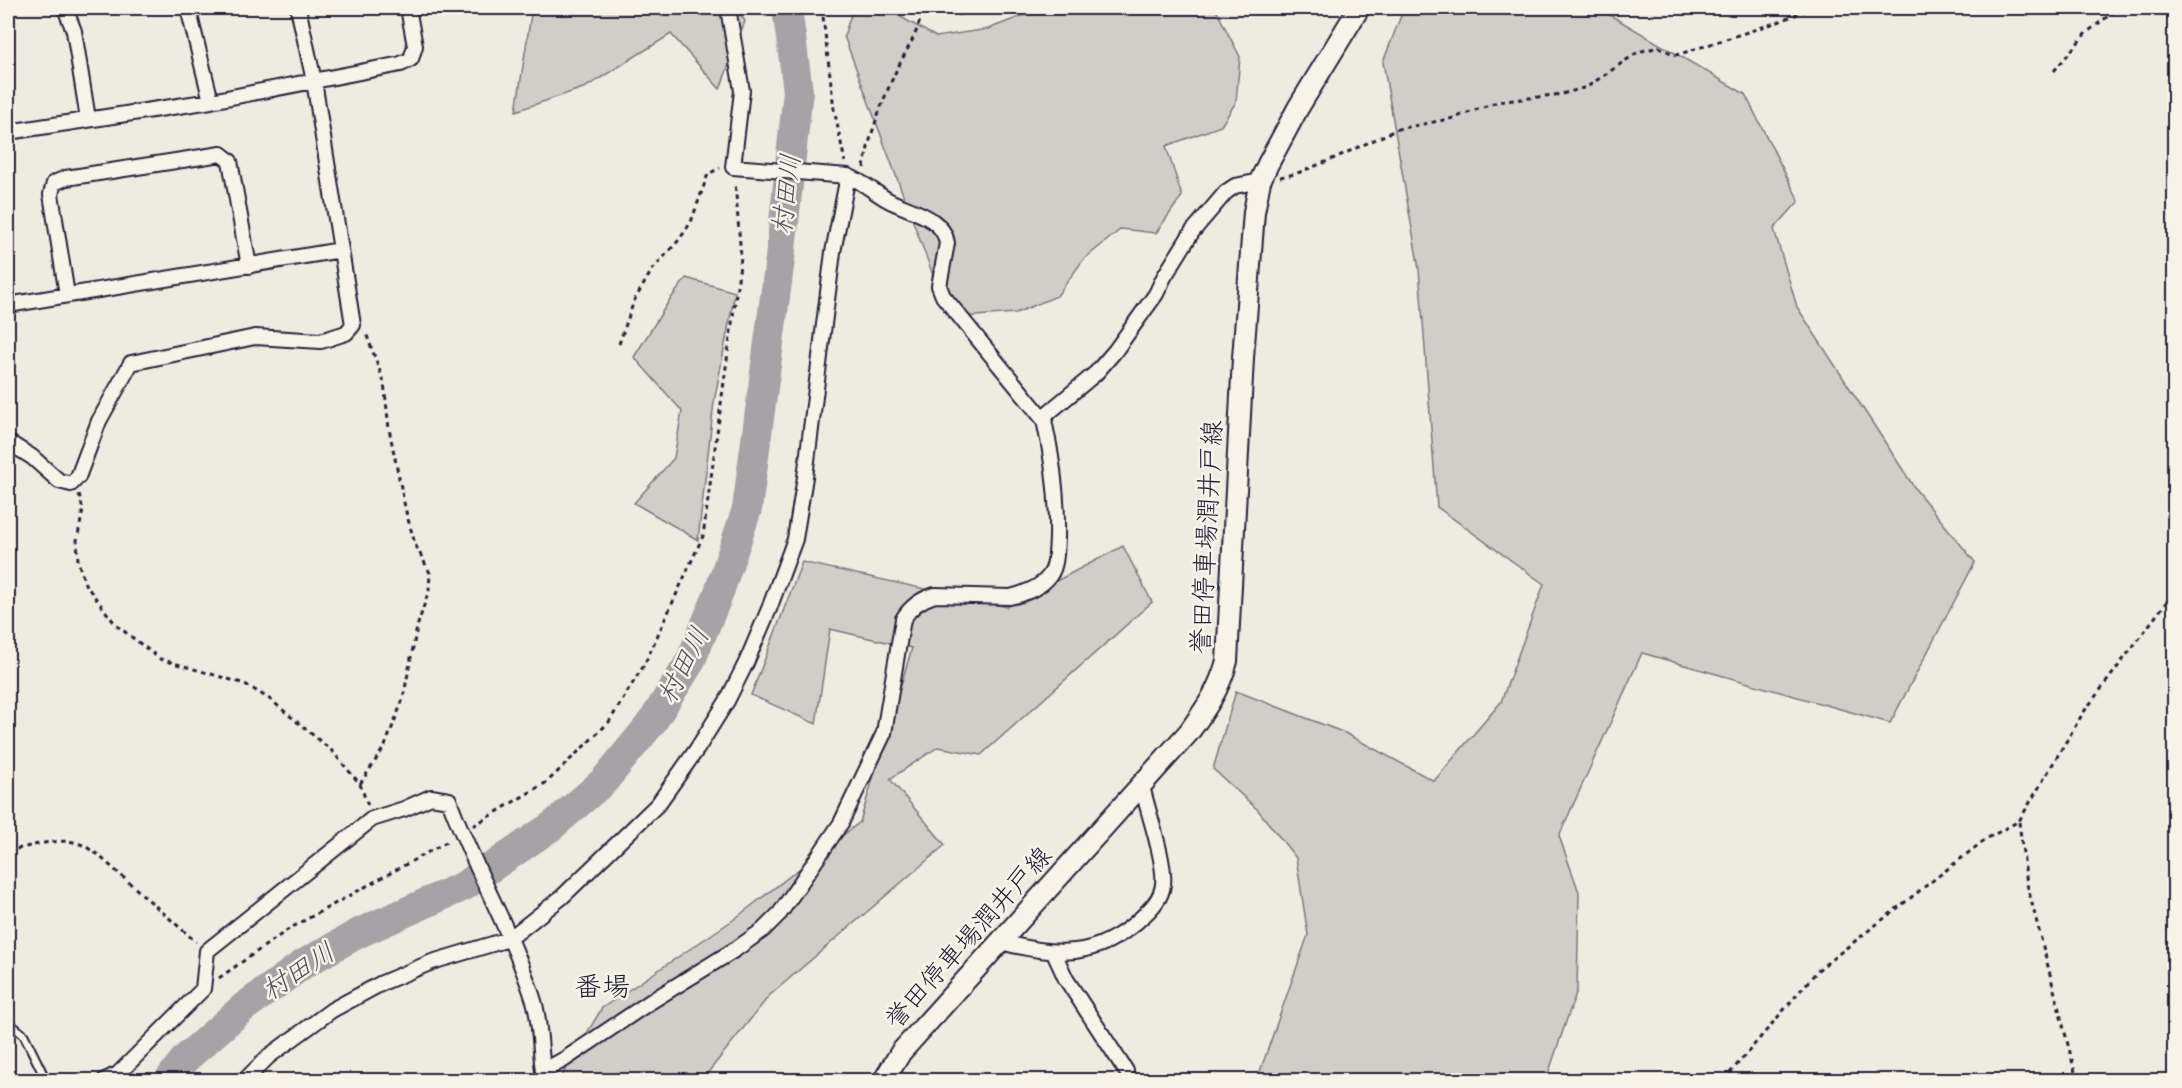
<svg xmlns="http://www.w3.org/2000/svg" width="2182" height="1088" font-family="'Indie Flower','Klee One',sans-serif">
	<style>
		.green { fill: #d1cdc9; stroke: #7a7882; stroke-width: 1.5 }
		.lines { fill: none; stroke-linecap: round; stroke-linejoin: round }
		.river { stroke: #a6a3a6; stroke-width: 30 }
		.lane-casing { stroke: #22223b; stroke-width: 11 }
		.street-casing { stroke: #22223b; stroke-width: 18 }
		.secondary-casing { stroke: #22223b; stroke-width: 24 }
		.path { stroke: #22223b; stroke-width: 3; stroke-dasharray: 4.5 4.5; stroke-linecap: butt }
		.lane { stroke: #f7f3e8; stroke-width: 7 }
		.street { stroke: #f7f3e8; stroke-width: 14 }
		.secondary { stroke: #f7f3e8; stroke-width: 20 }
		.labels { text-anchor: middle; stroke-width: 5; stroke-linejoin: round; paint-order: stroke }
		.street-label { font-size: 26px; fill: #22223b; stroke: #f7f3e8 }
		.water-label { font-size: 27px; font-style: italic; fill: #504f60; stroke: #f7f3e8 }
		.quarter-label { font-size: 28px; fill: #22223b; stroke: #f7f3e8 }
	</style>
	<rect width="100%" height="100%" fill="#eeebe1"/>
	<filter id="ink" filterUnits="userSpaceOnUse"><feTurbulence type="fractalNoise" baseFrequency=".0167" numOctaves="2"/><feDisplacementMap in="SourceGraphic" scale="12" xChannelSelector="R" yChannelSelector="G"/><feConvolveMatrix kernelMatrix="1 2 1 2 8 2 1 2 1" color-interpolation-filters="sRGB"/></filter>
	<g filter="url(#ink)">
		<path class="green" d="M532,8H736L745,21L720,89L671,34L586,87L516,111Z
			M853,8H885L936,37L988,29L1043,8H1215L1240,57L1236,102L1221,126L1166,146L1182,196L1156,233L1121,229L1083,260L1057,296L1016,313L949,318L844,36Z
			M1404,8H1598L1745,94L1799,201L1774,229L1797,307L1916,490L1975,562L1890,723L1642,653L1559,836L1579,892L1577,990L1546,1080H1257L1308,935L1296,858L1258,810L1213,769L1236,691L1345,733L1434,781L1501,702L1544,584L1437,507L1419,269L1383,62Z
			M686,278L735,292L714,402L698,540L634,503L674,458L682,411L634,357L669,301Z
			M1123,546L1152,602L981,755L938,747L890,779L945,845L769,996L702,1080H559L602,1008L733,920L860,822L912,648L830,629L816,724L751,695L802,562L1007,607Z"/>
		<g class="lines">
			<path class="river" d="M169,1080L185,1059L244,1007L305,963L359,933L464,886L552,826L603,782L653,721L690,662L718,595L747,509L780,259L798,91L787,8"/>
			<defs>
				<path id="lane" d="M8,1022L24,1035L46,1080"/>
				<path id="street" d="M65,8L74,31L88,119
					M188,8L211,101
					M728,8L742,91L733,167L848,176C863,182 874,192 888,200C908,211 943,216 947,243L939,286L943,296L1044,420
					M8,132L211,101L401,64L411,59L415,46L408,8
					M67,295L51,194L54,183L66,178L221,154L230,161L249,266
					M8,305L341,250
					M8,442L32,457L59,481L71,484L78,477L99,421L131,363L255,337L321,341L346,333L353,325L314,81L298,8
					M1001,942C1056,957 1097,959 1141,918C1151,909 1162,898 1163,884C1166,863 1147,809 1142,786
					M1054,953L1066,979L1126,1071
					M543,1071L565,1059L650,1002L736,949L763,930L780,913L841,823L884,733L903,619C911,606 921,599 935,595L1010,597C1024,594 1042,587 1050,575C1057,565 1056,550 1057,539C1058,498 1053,460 1044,420L1048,413L1096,373L1115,351L1156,294L1164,277L1192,232L1226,192L1235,186L1260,181
					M105,1080L118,1074L203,989L207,951L372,819L404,809L431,797L449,800C474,868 512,932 534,1001C541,1024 540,1054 544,1079
					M245,1080L269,1056L332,1010L382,983L432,962L509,939L562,897L658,804L697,749L727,701L746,663L769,609L795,539L805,477L833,252L848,176"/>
				<path id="secondary" d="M884,1080L901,1052L1189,732C1207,707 1219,690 1227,661L1243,358L1254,212L1260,181L1268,164L1298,108L1359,8"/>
			</defs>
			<use href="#lane" class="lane-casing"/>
			<use href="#street" class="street-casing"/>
			<use href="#secondary" class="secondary-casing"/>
			<path class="path" d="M822,8L834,109L845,162
				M922,15L962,14L986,8
				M2054,71L2086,33L2119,8
				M864,168C869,135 882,102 896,71C906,50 920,32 922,8
				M1280,177L1295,174L1328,161L1398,129L1454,118L1497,102L1562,94L1587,87L1638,52L1659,47L1675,55L1680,54L1778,22L1812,8
				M619,344L634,301L652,270L679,240L691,222L708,174L720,168
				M79,494L83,510L77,540L78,561L85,584L116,625L160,659L245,684L271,700L332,751L360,784L368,806
				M360,784L385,746L403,699L417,627L429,590L430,573L415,544L406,512L389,429L384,382L366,333
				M2019,822L2027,884L2077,1080
				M473,826L547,782L609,722L645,663L703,536L741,257L735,182
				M8,851C27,847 62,836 80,844C86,846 92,851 97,854L196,942
				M219,978L289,929L450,840
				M1724,1080L1818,970L1986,839L2019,821L2083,713L2174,592"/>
			<use href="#lane" class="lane"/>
			<use href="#street" class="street"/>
			<use href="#secondary" class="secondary"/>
		</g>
	</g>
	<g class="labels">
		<g class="street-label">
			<text transform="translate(1206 537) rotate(-87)" y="9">誉田停車場潤井戸線</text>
			<text transform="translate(968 937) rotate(-48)" y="9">誉田停車場潤井戸線</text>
		</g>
		<g class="water-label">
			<text transform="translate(786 194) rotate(-83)" y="9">村田川</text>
			<text transform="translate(683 665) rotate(-63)" y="9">村田川</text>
			<text transform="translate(298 971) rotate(-33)" y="9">村田川</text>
		</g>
		<g class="quarter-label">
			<text x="602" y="996">番場</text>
		</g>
	</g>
	<rect width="2182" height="1088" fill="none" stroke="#f7f3e8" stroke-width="30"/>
	<rect x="15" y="15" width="2152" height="1058" fill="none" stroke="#22223b" stroke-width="2" filter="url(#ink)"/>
</svg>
